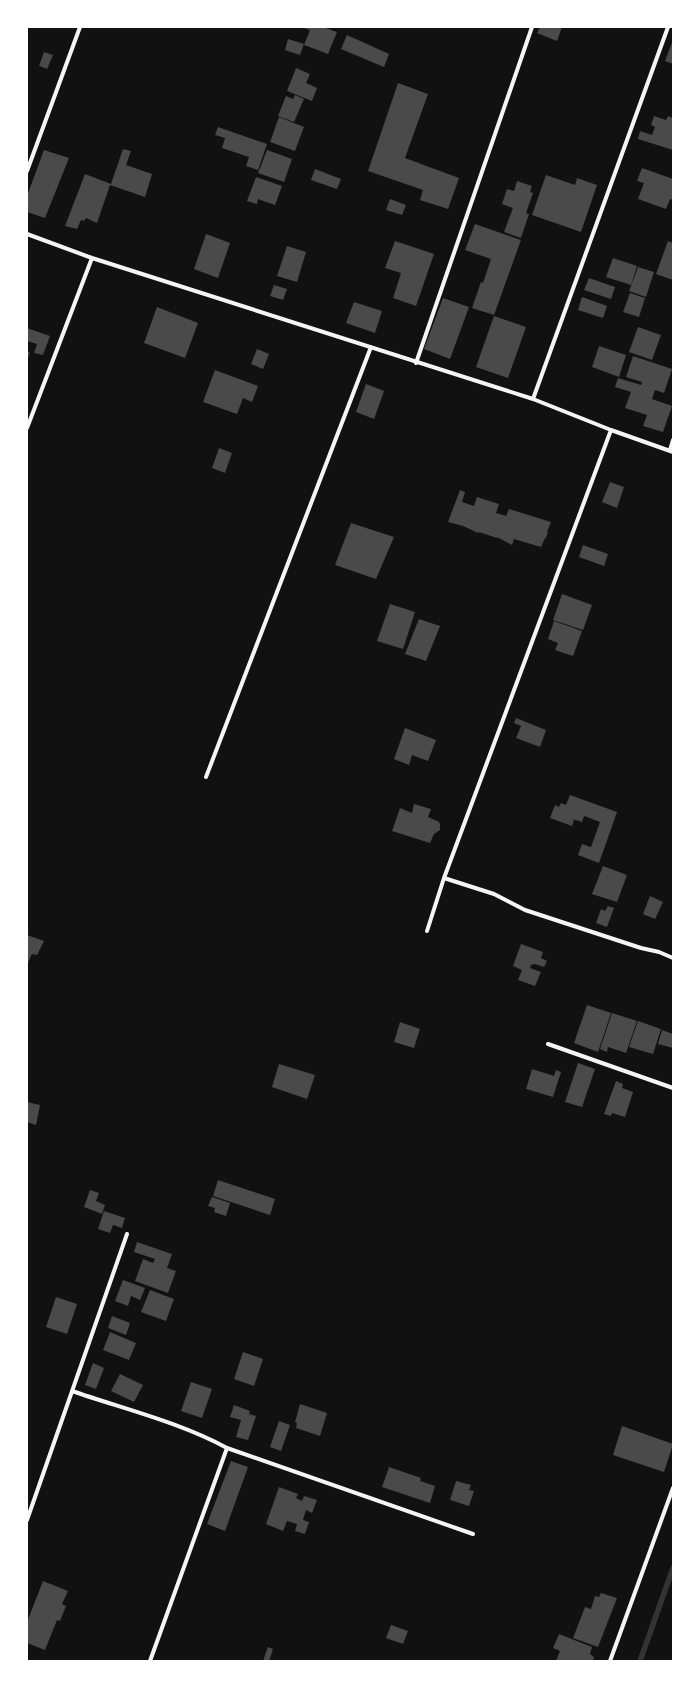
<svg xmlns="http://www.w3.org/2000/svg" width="700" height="1688" font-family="Poppins,sans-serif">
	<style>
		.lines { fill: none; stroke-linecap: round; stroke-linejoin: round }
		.stream { stroke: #333; stroke-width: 5.5 }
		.building { fill: #4a4a4a }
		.minor { stroke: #f5f5f5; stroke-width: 4 }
	</style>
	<rect width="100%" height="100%" fill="#111"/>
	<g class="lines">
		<path class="stream" d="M640,1661L673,1568"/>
	</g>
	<path class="building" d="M301,27H323L337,32L328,54L304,45L310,30Z
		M540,27H562L557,41L537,33Z
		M347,35L389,54L384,67L341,49Z
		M288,39L304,44L300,55L285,50Z
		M673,40V64L665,61Z
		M44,52L53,55L47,69L39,66Z
		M296,68L310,74L306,83L317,88L312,101L287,91Z
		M398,83L428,94L405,158L459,178L448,209L420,200L423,190L368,171Z
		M295,95L304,99L294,122L278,116L286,96L293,99Z
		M654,116L666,120L668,116L673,118V150L638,139L640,131L652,135L655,127L651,125Z
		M279,117L304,127L295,151L270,142Z
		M218,127L267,144L258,170L246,166L249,157L222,148L225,138L215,135Z
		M123,149L131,151L126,165L152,174L145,197L110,185L97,223L86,218L84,221L81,220L77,229L65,226L85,174L111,184Z
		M44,150L69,158L45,218L27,212V196Z
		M267,150L292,159L284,182L258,173Z
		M642,168L673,179V200L670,199L666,209L638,199L644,183L637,181Z
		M315,169L341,179L337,189L311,180Z
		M546,175L575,185L577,178L597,185L581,232L532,215Z
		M256,177L282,186L275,205L258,199L257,204L247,201Z
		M517,181L532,186L530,192L533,193L526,213L529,214L521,238L504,232L513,208L502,204L507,189L514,191Z
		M390,199L406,205L402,215L386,210Z
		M475,224L521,240L494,315L472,308L481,282L483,283L491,259L465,250Z
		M206,234L230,243L218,278L194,269Z
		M395,241L434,254L416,306L393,298L401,273L385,268Z
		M668,241L673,243V280L656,274Z
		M287,246L306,252L297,282L277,276Z
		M613,258L637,266L631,285L606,277Z
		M638,267L654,272L646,297L629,291Z
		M589,278L615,287L611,299L584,290Z
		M274,285L287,289L283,300L270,296Z
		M630,293L645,298L639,317L623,312Z
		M582,297L607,306L603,318L578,310Z
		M443,298L469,307L450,359L424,349Z
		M354,302L382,311L375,333L346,323Z
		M157,307L198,323L185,358L144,343Z
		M494,316L526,327L508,378L476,367Z
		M638,327L661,335L652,360L629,352Z
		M27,328L50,336L43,355L34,353L37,344L27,341Z
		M599,346L626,355L619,377L592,367Z
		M257,349L269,354L263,369L251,364Z
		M27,352H30L27,361Z
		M633,356L672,369L664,393L655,390L652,399L672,406L663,432L643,426L647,415L625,408L631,392L615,387L618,378L641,385L642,382L626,377Z
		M215,370L258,386L252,402L243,398L237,414L203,402Z
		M366,384L384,391L374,419L356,412Z
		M219,448L232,453L225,473L212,468Z
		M610,482L624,487L617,508L602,502Z
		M460,490L465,492L462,502L474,506L477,497L499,504L496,513L506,516L509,509L551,522L547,532H548L546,538H545L541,547L514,539L512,545L497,537V538L479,532L478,533L463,526L448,522Z
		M351,523L394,537L376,579L335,565Z
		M583,545L608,554L604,566L579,557Z
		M562,594L592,605L583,630L553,620Z
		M390,604L415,612L403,649L377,641Z
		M419,619L440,626L426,661L405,654Z
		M554,621L582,631L573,656L555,650L558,643L548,639Z
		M516,718L546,730L540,747L516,738L521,726L514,723Z
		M405,728L436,740L428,761L412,755L409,765L394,759Z
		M570,795L617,812L599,863L578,855L582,844L591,847L600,822L584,816L582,822L572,819L574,820L572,826L550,818L555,805L559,807L561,803L566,805Z
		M414,804L431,809L428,817L439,822L440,824V830L434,834L430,843L392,831L400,808L412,813Z
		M603,866L627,875L617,902L592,894Z
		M650,896L663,902L655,919L643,914Z
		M608,906L614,908L607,927L596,923L601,909L605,911Z
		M27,935L44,941L37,955L32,954L27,965Z
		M521,944L543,952L541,958L547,961L544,967L535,964L531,965L530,968L541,972L535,986L518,980L522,970L513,966Z
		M587,1005L611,1013L598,1052L574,1043Z
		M612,1013L637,1021L626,1053L608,1047L607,1052L600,1049Z
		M638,1021L661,1029L653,1054L629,1047Z
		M400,1022L420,1029L414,1048L394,1042Z
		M662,1030L673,1034V1048L658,1044Z
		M578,1063L595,1069L582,1107L565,1102Z
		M279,1064L315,1075L307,1099L272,1087Z
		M532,1069L554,1076L556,1070L561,1072L553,1097L526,1089Z
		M616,1081L623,1084L622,1088L633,1092L625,1117L612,1113L611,1116L604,1114Z
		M27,1102L40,1105L36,1125L27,1122Z
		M218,1180L275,1199L270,1215L213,1196Z
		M90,1190L99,1193L96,1201L105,1205L102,1214L84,1207Z
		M212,1197L230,1203L226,1216L214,1212L215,1208L208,1206Z
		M104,1211L125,1218L122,1228L113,1225L110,1233L98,1229Z
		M137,1242L172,1254L167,1268L176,1271L168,1293L135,1281L143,1259L153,1263L155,1259L134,1252Z
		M123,1280L145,1288L140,1300L131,1296L128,1306L115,1301Z
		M150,1290L174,1299L166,1321L141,1312Z
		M56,1297L77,1304L67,1334L46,1327Z
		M112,1316L130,1323L126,1335L108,1328Z
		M110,1332L136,1343L129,1360L103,1350Z
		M243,1352L263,1359L254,1386L234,1379Z
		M93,1363L104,1368L96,1389L85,1385Z
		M120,1374L143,1385L134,1402L111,1391Z
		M191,1382L212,1389L202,1418L181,1411Z
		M300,1404L327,1413L320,1436L296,1428L297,1423L295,1422Z
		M234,1405L250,1411L249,1414L256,1416L248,1440L236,1437L241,1420L230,1417Z
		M279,1421L290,1425L281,1451L270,1447Z
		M622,1426L673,1444L664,1472L613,1455Z
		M231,1461L248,1467L225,1531L207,1524Z
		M389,1467L421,1478L420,1481L435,1486L430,1503L382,1487Z
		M456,1481L471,1485L469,1490L474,1491L469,1506L450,1500Z
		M279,1487L298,1494L296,1498L302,1501L304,1496L317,1500L312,1513L306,1510L303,1520L309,1522L305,1534L295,1531L297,1524L287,1521L283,1531L266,1524Z
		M43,1581L68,1591L62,1604L66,1606L60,1621L57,1620L45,1650L27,1643V1622Z
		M601,1593L617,1598L598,1647L573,1638L585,1607L591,1609L595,1596L599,1597Z
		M391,1625L408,1631L403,1644L386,1638Z
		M559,1634L592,1647L590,1654L594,1657L593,1661H556L560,1651L553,1648Z
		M268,1647L273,1649L269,1661H263Z"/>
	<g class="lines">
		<path class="minor" d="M27,171L80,27
			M27,234L92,258L533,399L611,430L673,452
			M416,363L532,27
			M533,399L668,27
			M27,428L92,258
			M670,450L673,440
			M206,777L371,347
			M444,878L494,894L525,910L641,948L659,952L673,958
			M427,931L444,878L611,430
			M548,1044L673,1088
			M72,1391C124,1409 179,1422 227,1448
			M27,1520L127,1234
			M150,1661L227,1448L473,1534
			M610,1661L673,1488"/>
	</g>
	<rect width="700" height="1688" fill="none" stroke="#ffffff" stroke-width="56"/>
</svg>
